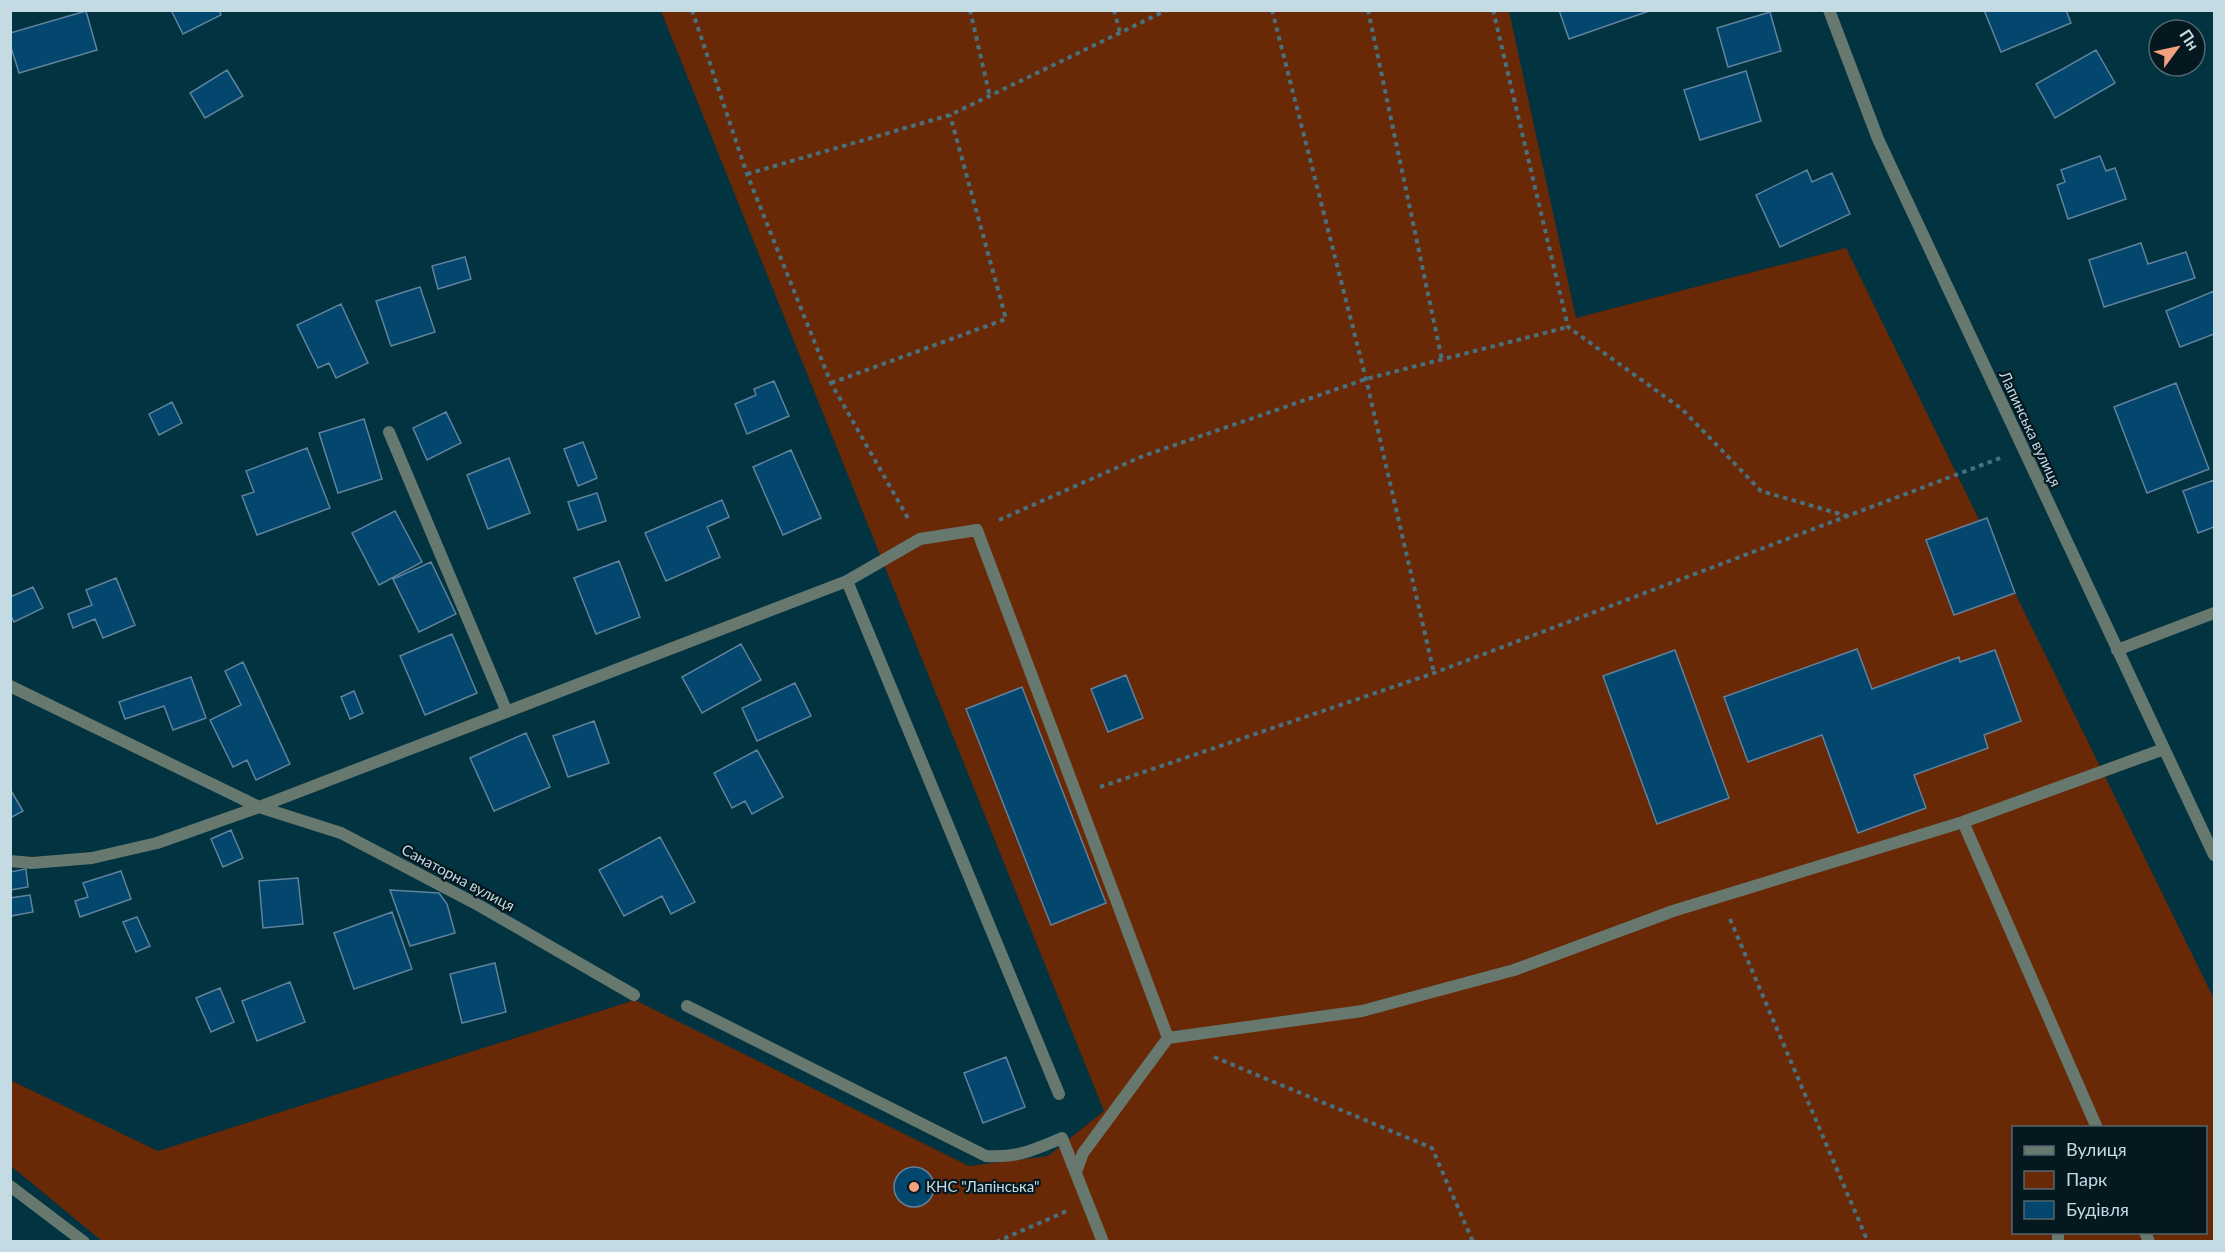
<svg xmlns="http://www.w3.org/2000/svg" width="2225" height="1252" font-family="Lato,sans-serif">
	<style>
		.green { fill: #692806; fill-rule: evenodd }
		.building { fill: #03466e; stroke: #61829c; stroke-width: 1.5 }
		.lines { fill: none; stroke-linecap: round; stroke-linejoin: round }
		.path { stroke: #49717d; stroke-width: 4; stroke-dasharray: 4.5 4.5; stroke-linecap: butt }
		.lane { stroke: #67786f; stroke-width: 12 }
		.street { stroke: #67786f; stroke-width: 12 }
		.poi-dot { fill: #f2a07e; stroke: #06181f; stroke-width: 2 }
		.labels { text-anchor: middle; stroke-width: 4.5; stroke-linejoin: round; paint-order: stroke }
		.street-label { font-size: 15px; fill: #c4dbe4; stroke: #06181f }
		.poi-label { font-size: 15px; fill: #c4dbe4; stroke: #06181f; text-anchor: start }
	</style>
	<rect width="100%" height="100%" fill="#013341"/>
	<path class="green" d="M661,11H1509L1576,318L1846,248L2214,999V1241H102L11,1166L10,1080L158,1151L635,1000L969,1166L1048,1156L1104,1111ZM2014,1128H2206V1232H2014Z"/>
	<path class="building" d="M171,10H219L221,15L183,34Z
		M1559,10H1652L1569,39Z
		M1984,10H2066L2071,23L2001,52Z
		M86,11L97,50L19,73L10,44V33Z
		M1770,12L1781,51L1728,67L1717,28Z
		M2096,50L2115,83L2055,118L2036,84Z
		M227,70L243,96L205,118L190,93Z
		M1746,71L1761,121L1700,140L1684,90Z
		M2100,156L2106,171L2115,168L2126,199L2068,219L2057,185L2065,182L2061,170Z
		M1807,170L1812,182L1832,173L1850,214L1780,247L1756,195Z
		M2141,243L2148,264L2186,252L2195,278L2104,307L2089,260Z
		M465,257L471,279L438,289L432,266Z
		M420,287L435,332L391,346L376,301Z
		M2214,291V334L2180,347L2166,311Z
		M341,304L368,363L336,378L329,363L318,368L297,325Z
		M774,381L789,416L747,434L735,404L756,395L754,389Z
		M2176,383L2209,469L2147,493L2114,407Z
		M172,402L182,423L159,435L149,414Z
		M446,412L461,443L427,460L413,428Z
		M364,419L382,479L338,493L319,433Z
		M583,442L597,478L578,486L564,449Z
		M307,448L330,508L257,535L242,496L254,492L246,471Z
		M791,450L821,518L783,535L753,467Z
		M509,458L530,513L488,529L467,475Z
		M2214,480V527L2198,533L2183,491Z
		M597,493L606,521L578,530L568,502Z
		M722,500L729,517L707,527L720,557L666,581L645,533Z
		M395,511L422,562L379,585L352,533Z
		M1987,518L2015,593L1954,615L1926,540Z
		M619,561L640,617L596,634L574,578Z
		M431,562L456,614L419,632L393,579Z
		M116,578L135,625L103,638L95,619L73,628L68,614L92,605L86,590Z
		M33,587L43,608L14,622L10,614V597Z
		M452,634L477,693L425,715L400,656Z
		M741,644L761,680L702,713L682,677Z
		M1857,649L1872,689L1959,657L1960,662L1995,650L2021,721L1984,735L1988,748L1914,775L1926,808L1858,833L1822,735L1748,762L1724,697Z
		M1675,650L1729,798L1657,824L1603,676Z
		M243,662L290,764L256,780L247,760L233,767L210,720L241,705L225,671Z
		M1126,675L1143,718L1108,732L1091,689Z
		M191,677L206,718L173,730L164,706L125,719L119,702Z
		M795,683L811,716L757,741L742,708Z
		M1022,687L1106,903L1051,925L966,709Z
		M354,691L363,713L350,719L341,697Z
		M594,721L609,763L568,777L553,736Z
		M526,733L550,787L494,811L470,758Z
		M757,750L783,797L752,814L745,801L732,808L714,773Z
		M10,789L23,811L10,818Z
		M231,830L243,858L223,867L211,839Z
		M660,837L695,902L671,914L662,896L624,916L599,870Z
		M26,869L28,887L10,890V872Z
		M121,871L131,899L80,917L75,901L88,897L83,883Z
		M298,878L303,924L263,928L259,881Z
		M390,890L439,893L447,904L455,933L410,946Z
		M30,895L33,912L11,916L10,898Z
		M392,912L412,969L354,989L334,933Z
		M137,917L150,946L136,952L123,922Z
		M495,963L506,1012L462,1023L450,974Z
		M290,982L305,1022L257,1041L242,1001Z
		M220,988L234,1022L211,1032L196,998Z
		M1006,1057L1025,1107L983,1123L964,1073Z
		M894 1187a20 20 0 1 1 40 0a20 20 0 1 1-40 0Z"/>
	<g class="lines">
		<path class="path" d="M692,10L747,174L831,383L909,520
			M970,10L990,97
			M1114,10L1120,33
			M1272,10L1366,379L1434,673
			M1368,10L1442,360
			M1493,10L1568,327L1682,409L1761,491L1847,516
			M747,174L950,115L1167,10
			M831,383L1006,319L950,115
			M999,520L1143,456L1366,379L1568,327
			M1100,787L1434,673L2003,457
			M1730,919L1868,1242
			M1214,1057L1432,1148L1473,1242
			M996,1242L1067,1211"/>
		<path class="lane" d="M2117,650L2214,613
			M1963,822L2097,1128
			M687,1006L986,1156C1018,1158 1033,1150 1062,1138L1103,1242
			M1168,1038L1362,1011L1514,970L1673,911L1963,822L2164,749
			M1059,1094L847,581L920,539L977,530L1168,1038L1083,1153L1076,1172
			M2145,1232L2149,1242
			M2058,1242V1232"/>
		<path class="street" d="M1829,10L1878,139L2214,855
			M389,432L507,712
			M10,686L259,807L341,833L480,906L634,995
			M10,861L32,863L92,858L157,843L259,807L847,581
			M10,1186L84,1242"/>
	</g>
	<circle class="poi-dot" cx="914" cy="1187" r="6"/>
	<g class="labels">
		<g class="street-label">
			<text transform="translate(2030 429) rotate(65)" y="5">Лапинська вулиця</text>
			<text transform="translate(458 878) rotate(28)" y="5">Санаторна вулиця</text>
		</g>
		<g class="poi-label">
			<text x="926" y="1192">КНС "Лапінська"</text>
		</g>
	</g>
	<rect width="2225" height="1252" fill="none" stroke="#c4dbe4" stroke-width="24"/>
	<rect x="2012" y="1126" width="195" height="108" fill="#06181f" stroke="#52666e" stroke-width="1.5"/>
	<rect x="2024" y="1146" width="30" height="9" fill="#67786f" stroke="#52666e" stroke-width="1.5"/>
	<text x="2066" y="1156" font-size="18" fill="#c4dbe4">Вулиця</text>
	<rect x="2024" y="1171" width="30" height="18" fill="#692806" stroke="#52666e" stroke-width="1.5"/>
	<text x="2066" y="1186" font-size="18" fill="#c4dbe4">Парк</text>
	<rect x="2024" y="1201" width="30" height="18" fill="#03466e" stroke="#52666e" stroke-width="1.5"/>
	<text x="2066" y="1216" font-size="18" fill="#c4dbe4">Будівля</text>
	<g transform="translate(2177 48) rotate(57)"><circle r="28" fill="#06181f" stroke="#52666e" stroke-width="1.5"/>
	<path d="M0-4.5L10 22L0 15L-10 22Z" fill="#f2a07e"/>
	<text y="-9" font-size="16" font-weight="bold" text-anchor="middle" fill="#c4dbe4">Пн</text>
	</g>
</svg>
